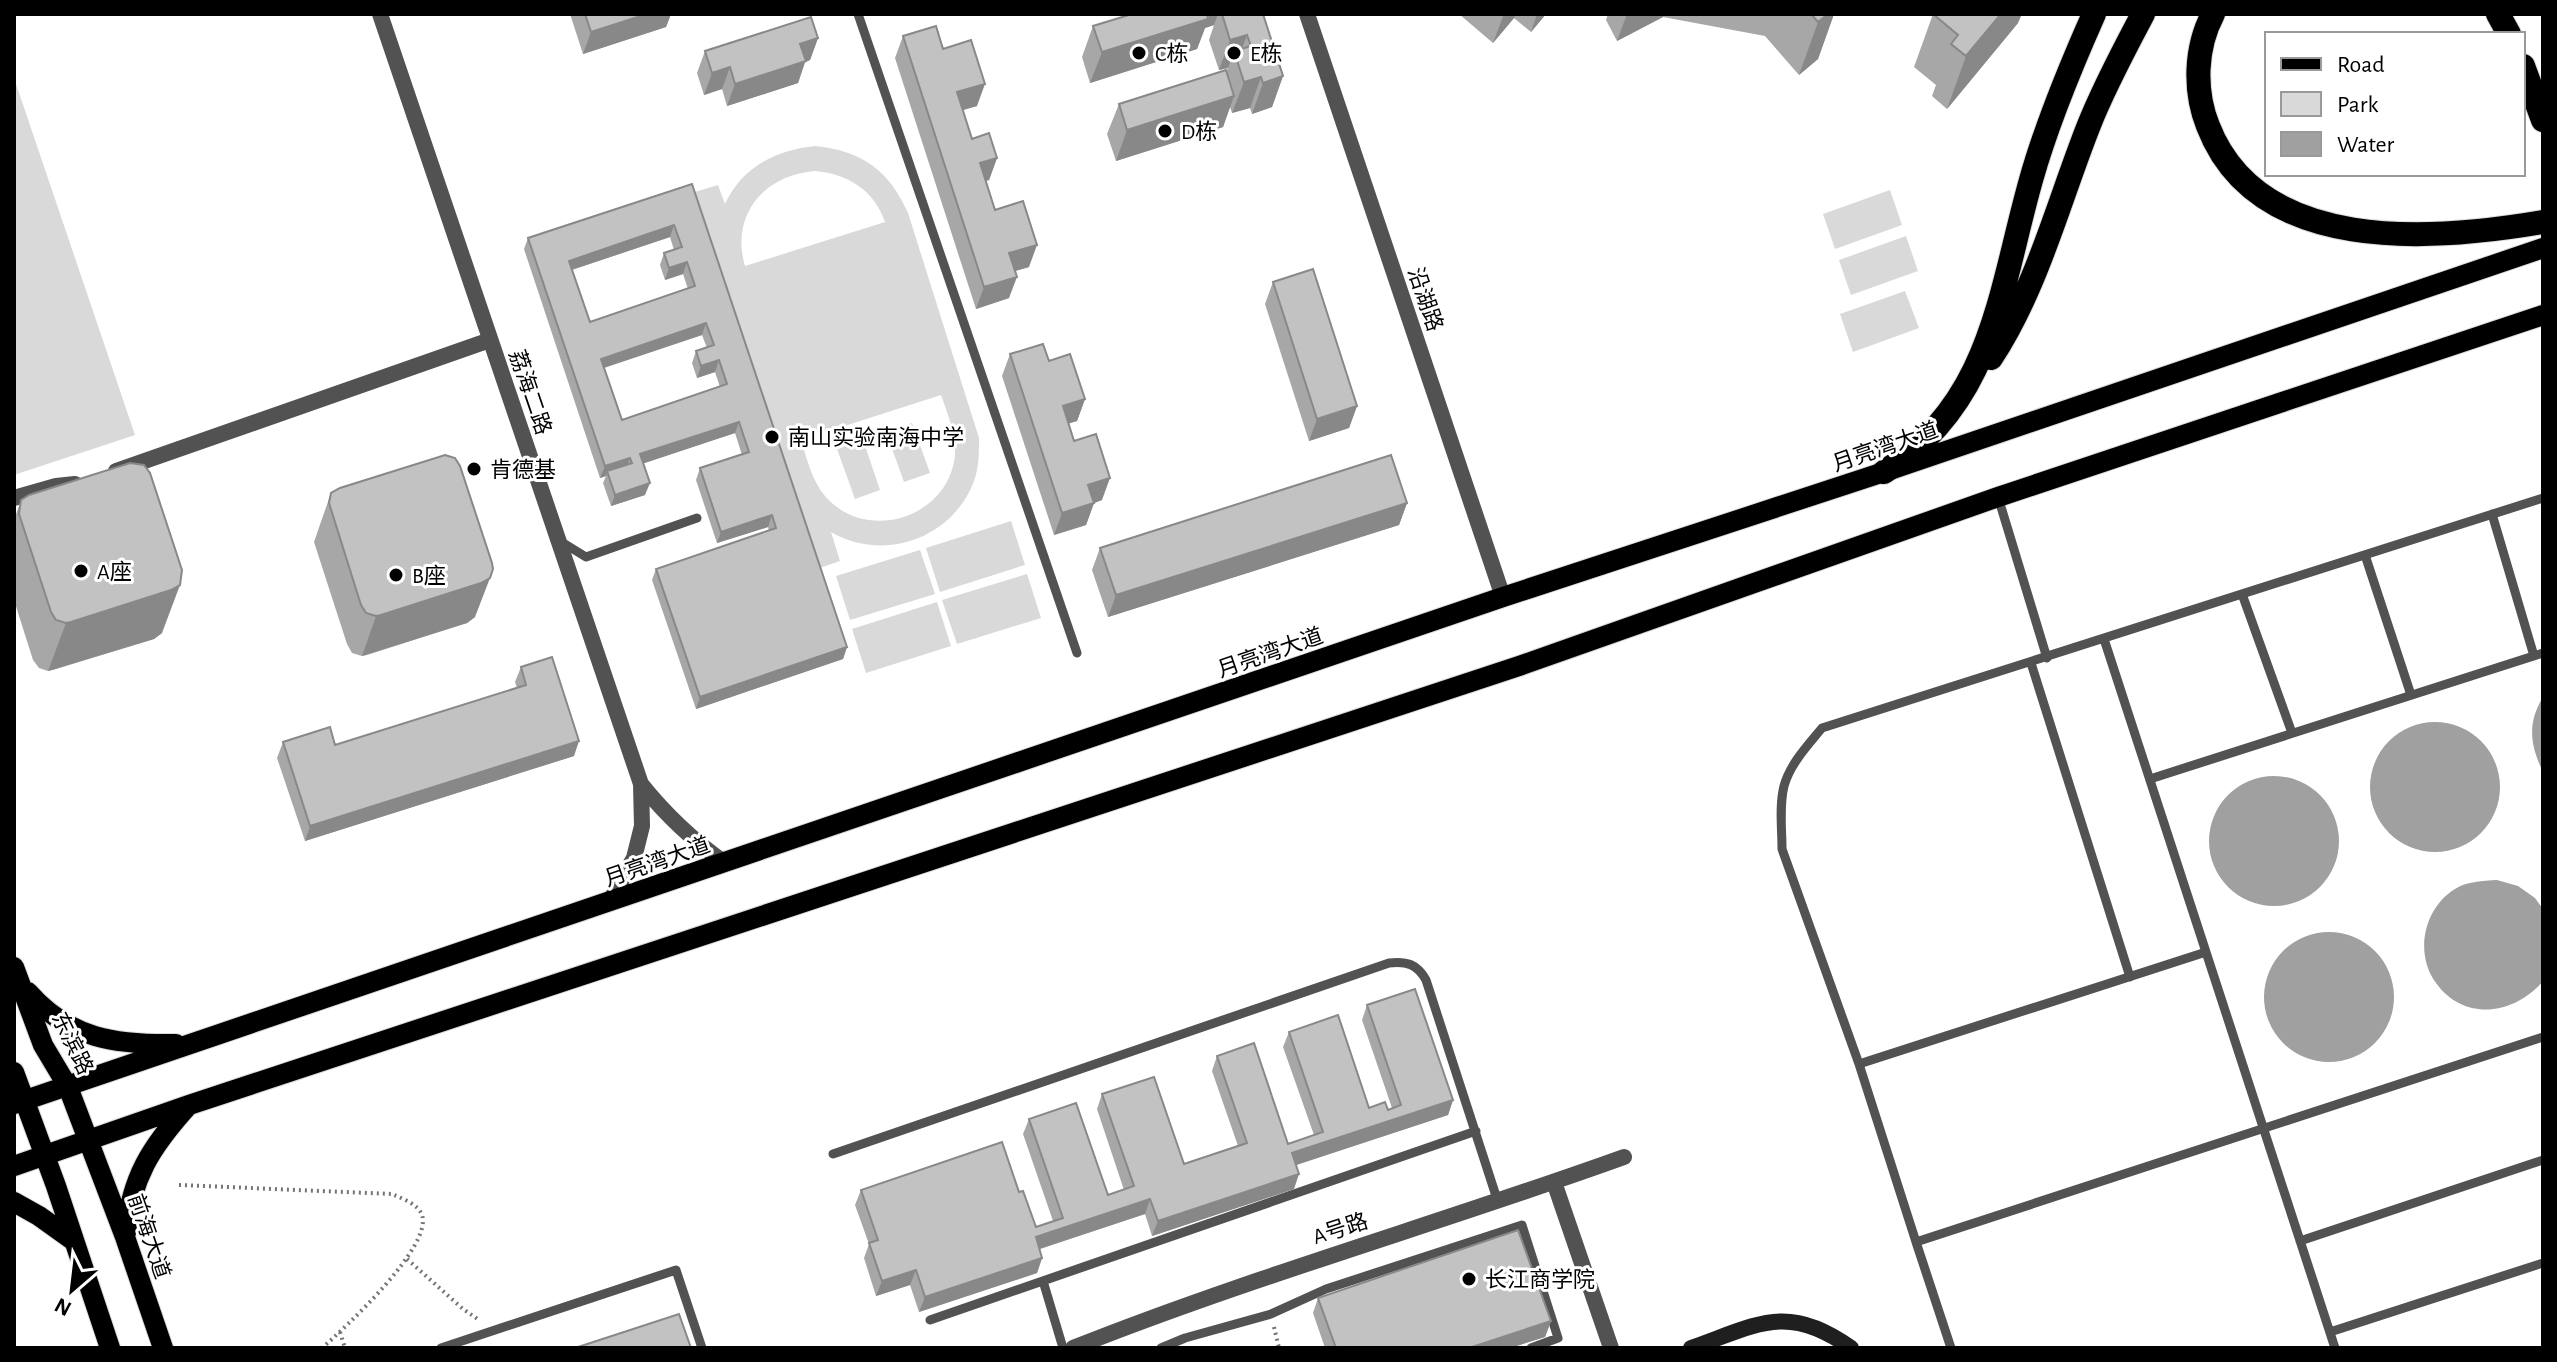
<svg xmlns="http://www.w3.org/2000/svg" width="2557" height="1362" font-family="'Alegreya Sans','Noto Sans SC',sans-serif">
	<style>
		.green { fill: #d9d9d9; fill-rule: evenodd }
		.water { fill: #a0a0a0 }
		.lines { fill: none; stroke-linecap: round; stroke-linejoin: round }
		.primary-casing { stroke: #dbdbdb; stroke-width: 22 }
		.highway-casing { stroke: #dbdbdb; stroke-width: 26 }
		.path { stroke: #747474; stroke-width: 4; stroke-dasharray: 2 4; stroke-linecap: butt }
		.lane { stroke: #525252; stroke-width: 9 }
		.street { stroke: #525252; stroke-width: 16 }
		.secondary { stroke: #1f1f1f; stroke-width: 16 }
		.primary { stroke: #000; stroke-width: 20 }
		.highway { stroke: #000; stroke-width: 24 }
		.wall { fill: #a7a7a7; fill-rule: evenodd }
		.shaded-wall { fill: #888 }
		.building { fill: #c2c2c2; stroke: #888; stroke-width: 2; fill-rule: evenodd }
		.poi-dot { fill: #000; stroke: #fff; stroke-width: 3 }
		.labels { text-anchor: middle; stroke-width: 6; stroke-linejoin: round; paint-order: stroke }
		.poi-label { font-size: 22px; fill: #000; stroke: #fff; text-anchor: start }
		.street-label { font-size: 22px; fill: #000; stroke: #fff }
	</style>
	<rect width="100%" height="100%" fill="#fff"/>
	<path class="green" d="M14,78L135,435L14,475Z
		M815,146C862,151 889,170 908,213L979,438C979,453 979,467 974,481C953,538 884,563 831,532L840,561L817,569L695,192L718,185L725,204C742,167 776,150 815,146ZM815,171C848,174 874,190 885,222L745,266C730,215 764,175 815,171ZM941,395C948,415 956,434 955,455C949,518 866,544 825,496C812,481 807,459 801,440Z
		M1890,190L1902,225L1835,249L1823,214Z
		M1906,236L1918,271L1851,295L1839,260Z
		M1905,291L1919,328L1853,352L1840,314Z
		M912,423L930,473L904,482L886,432Z
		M863,440L880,490L855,499L837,449Z
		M1011,521L1025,565L940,592L926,548Z
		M920,550L935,594L850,620L836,576Z
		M1027,574L1041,618L957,644L942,600Z
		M937,602L951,646L866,673L852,629Z"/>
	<path class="water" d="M2543,697V772C2530,745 2527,723 2543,697Z
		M2370 787a65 65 0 1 1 130 0a65 65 0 1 1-130 0Z
		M2209 841a65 65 0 1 1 130 0a65 65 0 1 1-130 0Z
		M2497,880L2518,886L2535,898L2543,909V981C2514,1015 2464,1022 2436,983C2414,953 2424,908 2455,889C2468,881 2482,881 2497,880Z
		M2264 997a65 65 0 1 1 130 0a65 65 0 1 1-130 0Z"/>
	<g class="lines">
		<defs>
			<path id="primary" d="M14,967L43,1045L68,1087L125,1237L163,1348
				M28,992C69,1039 116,1045 176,1044
				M14,1072L56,1186L110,1348
				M14,1104L1503,597L1884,472L2543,248
				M14,1166L189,1105L1519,666L1998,497L2543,315
				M14,1202L39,1216L74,1241
				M126,1233C131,1178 151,1147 187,1107"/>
			<path id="highway" d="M2213,14C2195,48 2194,91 2208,126C2258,255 2432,241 2543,222
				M2498,14L2509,34
				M2523,66L2543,120
				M1991,358C2037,288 2058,203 2089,125C2104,87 2124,50 2143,14
				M1884,472C1993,402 1999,293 2031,180C2047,123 2070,68 2094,14"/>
		</defs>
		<use href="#primary" class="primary-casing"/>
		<use href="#highway" class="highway-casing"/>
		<path class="path" d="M179,1185L392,1194C403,1199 418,1204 422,1215C433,1246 345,1328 322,1348
			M407,1259L463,1309L479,1320
			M1274,1327L1279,1348
			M340,1332L345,1348"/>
		<path class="lane" d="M858,14L1077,653
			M1998,497L2047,658
			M2543,498L1822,728C1808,745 1790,764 1784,786C1779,806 1782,829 1782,849L1859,1064L1916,1242L2543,1037
			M2492,514L2534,656
			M560,541L586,557L697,518
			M2365,555L2411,695
			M2242,594L2292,733
			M2104,639L2335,1348
			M2031,663L2130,977
			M2150,779L2543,653
			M1859,1064L2206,952
			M833,1154L1389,963C1407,961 1417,964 1426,980L1497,1199
			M2300,1241L2543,1160
			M1916,1242L1951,1348
			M1043,1281L1063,1348
			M930,1320L1476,1131
			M2330,1332L2543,1263
			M441,1348L676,1270L702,1348
			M1161,1348L1185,1338L1271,1314L1326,1289L1522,1225L1558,1338L1531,1348"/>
		<path class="street" d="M380,14L641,784
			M1307,14L1503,597
			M116,471L490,340
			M14,498L56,486L75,484
			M609,903L634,858L642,826L641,784C666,815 692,840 725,863
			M1554,1182L1611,1348
			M1073,1348C1254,1276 1441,1223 1624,1157"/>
		<path class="secondary" d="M1691,1348C1757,1325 1787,1302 1851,1348"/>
		<use href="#primary" class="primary"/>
		<use href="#highway" class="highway"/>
	</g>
	<path class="wall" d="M570,14H671L666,27L583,54Z
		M1132,14H1263L1283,76L1272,107L1252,114L1250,108L1232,113L1230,107L1223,127L1116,161L1107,134L1119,104L1226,72L1228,68L1219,70L1209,40L1214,25L1205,28L1197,49L1090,83L1082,57L1093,26Z
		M1459,14H1546L1531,32L1514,18L1493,43Z
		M1608,14H1834L1818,59L1799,75L1765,36L1663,17L1617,41L1606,20Z
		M1933,14L2018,23L1947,109L1932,96L1936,85L1914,67Z
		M903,36L943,49L977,106L963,110L972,139L997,158L989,180L986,181L995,210L1029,267L1015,271L1009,298L976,309L895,58Z
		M818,38L810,60L805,62L798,83L727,106L722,89L704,95L697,73L705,51Z
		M692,184L847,647L843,659L696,709L652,580L656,569L769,531L768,527L717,543L696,480L700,468L742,455L735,433L643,463L645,495L611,506L603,483L606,476L600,478L524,249L528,238ZM670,237L674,250L664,253L660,265L665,280L683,274L688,289L590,322L572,270ZM702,335L707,348L696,351L692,363L697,378L715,372L720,387L622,420L604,368Z
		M1273,282L1357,406L1349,428L1309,441L1265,304Z
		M1010,354L1049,361L1085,399L1077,421L1069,423L1074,441L1102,500L1094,503L1086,525L1054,535L1002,376Z
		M331,493L475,617L467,623L367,655L362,656L352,653L347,644L314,542Z
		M21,500L162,633L154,639L53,670L48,671L39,668L33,660L14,600V520Z
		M1407,503L1399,525L1108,617L1092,570L1100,548Z
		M521,667L574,756L305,841L277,758L283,742L335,745L517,688L515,682Z
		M1367,1005L1453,1100L1448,1115L1296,1165L1294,1189L1152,1236L1145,1214L1040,1249L1042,1258L1037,1273L919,1312L910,1285L876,1296L864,1258L869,1244L855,1205L861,1190L1019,1192L1036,1227L1053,1221L1023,1134L1029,1119L1108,1195L1124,1190L1097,1109L1102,1094L1184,1164L1238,1146L1212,1071L1217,1056L1288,1144L1314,1135L1283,1047L1289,1032L1369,1108L1388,1110L1392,1108L1362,1020Z
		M1318,1298L1551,1321L1545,1337L1510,1348H1325L1313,1313Z"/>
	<path class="shaded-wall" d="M647,14H671L666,27L583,54L591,32Z
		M1210,14H1218L1214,25L1205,28L1197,49L1090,83L1102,52L1208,19Z
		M1504,14H1516L1514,18L1493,43Z
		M1537,14H1546L1531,32Z
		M1627,14H1664L1663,17L1617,41Z
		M1828,14H1834L1818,59L1799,75L1818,22Z
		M2001,14H2022L2018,23L1947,109L1966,56Z
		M1247,35L1237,62L1234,51L1228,68L1219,70L1230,40Z
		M818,38L810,60L805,62L798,83L727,106L735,84L800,44Z
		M730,67L722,89L704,95L712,73Z
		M1283,76L1272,107L1252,114L1263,83Z
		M1261,77L1250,108L1232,113L1244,82Z
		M985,84L977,106L949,114L957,92Z
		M1234,96L1223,127L1116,161L1127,130Z
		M997,158L989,180L972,185L980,163Z
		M674,225L670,237L565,272L569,261Z
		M1037,245L1029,267L1002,275L1009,253Z
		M687,262L683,274L665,280L669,268Z
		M1017,277L1009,298L976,309L984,287Z
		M706,323L702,335L597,370L601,359Z
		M719,360L715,372L697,378L701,366Z
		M1085,399L1077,421L1055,428L1063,406Z
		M1357,406L1349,428L1309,441L1317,419Z
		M739,422L735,433L636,466L640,454Z
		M630,458L626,469L607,471L606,476L600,478L605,466Z
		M1110,478L1102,500L1094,503L1086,525L1054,535L1062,513L1088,485Z
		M650,483L645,495L611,506L615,495Z
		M1407,503L1399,525L1108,617L1116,595Z
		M772,515L768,527L717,543L721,532Z
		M490,578L475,617L467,623L362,656L376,616Z
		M180,585L162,633L154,639L48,671L66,623Z
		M847,647L843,659L696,709L700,697Z
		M579,741L574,756L305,841L310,826Z
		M1453,1100L1448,1115L1287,1168L1292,1153Z
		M1299,1174L1294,1189L1152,1236L1158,1221Z
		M1150,1199L1145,1214L1030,1252L1036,1237Z
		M1042,1258L1037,1273L919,1312L925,1297Z
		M916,1270L910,1285L876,1296L882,1281Z
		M1551,1321L1545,1337L1510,1348H1469Z"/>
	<path class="building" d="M585,14H647L591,32Z
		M1132,14H1207L1208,19L1102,52L1093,26Z
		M1222,14H1263L1283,76L1263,83L1261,77L1244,82L1234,51L1251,46L1247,35L1230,40Z
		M1811,14H1828L1818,22Z
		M1933,14H2001L1966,56L1951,44L1958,35Z
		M811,17L818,38L800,44L806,61L735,84L730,67L712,73L705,51Z
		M936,26L943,49L971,40L985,84L957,92L972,139L989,133L997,158L980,163L995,210L1023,201L1037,245L1009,253L1017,277L984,287L903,36Z
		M1226,70L1234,96L1127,130L1119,104Z
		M692,184L847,647L700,697L656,569L776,528L772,515L721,532L700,468L749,452L739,422L640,454L650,483L615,495L607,471L632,463L630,458L605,466L528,238ZM674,225L682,247L664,253L669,268L687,262L695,286L590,322L569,261ZM706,323L714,345L696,351L701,366L719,360L727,384L622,420L601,359Z
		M1313,269L1357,406L1317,419L1273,282Z
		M1043,344L1049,361L1070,354L1085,399L1063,406L1074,441L1096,434L1110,478L1088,485L1094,503L1062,513L1010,354Z
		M445,455L455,458L460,466L492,563L493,569L490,578L481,583L381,615L376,616L366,613L361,605L329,503L331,493L340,488Z
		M1391,455L1407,503L1116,595L1100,548Z
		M130,463L144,465L150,473L182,570L180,585L171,590L71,622L66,623L56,620L51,612L19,514L21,500L29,495Z
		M552,657L579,741L310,826L283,742L330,727L335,745L526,685L521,667Z
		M1415,989L1453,1100L1292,1153L1299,1174L1158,1221L1150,1199L1036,1237L1042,1258L925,1297L916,1270L882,1281L869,1243L878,1240L861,1190L1002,1142L1019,1192L1023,1191L1036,1227L1063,1218L1029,1119L1076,1103L1108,1195L1134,1186L1102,1094L1154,1077L1184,1164L1247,1143L1217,1056L1254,1043L1288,1144L1323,1132L1289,1032L1338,1015L1369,1108L1385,1102L1388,1110L1401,1105L1367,1005Z
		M1518,1230L1551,1321L1469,1348H1336L1318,1298Z
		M679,1314L691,1348H575Z"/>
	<g class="poi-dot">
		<circle cx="1139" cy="53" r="8"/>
		<circle cx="1234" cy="53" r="8"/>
		<circle cx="1165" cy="131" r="8"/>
		<circle cx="772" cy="437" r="8"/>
		<circle cx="474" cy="469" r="8"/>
		<circle cx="81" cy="571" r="8"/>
		<circle cx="396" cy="575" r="8"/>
		<circle cx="1469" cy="1279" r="8"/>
	</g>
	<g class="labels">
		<g class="poi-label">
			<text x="1155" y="61">C栋</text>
			<text x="1250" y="61">E栋</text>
			<text x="1181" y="139">D栋</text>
			<text x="788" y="445">南山实验南海中学</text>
			<text x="490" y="477">肯德基</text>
			<text x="97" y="579">A座</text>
			<text x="412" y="583">B座</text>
			<text x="1485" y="1287">长江商学院</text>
		</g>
		<g class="street-label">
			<text transform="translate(1426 299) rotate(71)" y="8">沿湖路</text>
			<text transform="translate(531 392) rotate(71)" y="8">荔海二路</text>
			<text transform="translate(1885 446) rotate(-19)" y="8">月亮湾大道</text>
			<text transform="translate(1270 652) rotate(-19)" y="8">月亮湾大道</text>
			<text transform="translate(657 861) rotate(-19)" y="8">月亮湾大道</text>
			<text transform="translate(73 1043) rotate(64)" y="8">东滨路</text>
			<text transform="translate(1340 1228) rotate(-18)" y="8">A号路</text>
			<text transform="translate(150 1236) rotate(71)" y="8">前海大道</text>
		</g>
	</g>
	<rect width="2557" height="1362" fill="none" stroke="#000000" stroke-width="32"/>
	<rect x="2265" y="32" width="260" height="144" fill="#ffffff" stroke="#999999" stroke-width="2"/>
	<rect x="2281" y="58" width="40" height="12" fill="#000000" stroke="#999999" stroke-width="2"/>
	<text x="2337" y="72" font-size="24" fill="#000000">Road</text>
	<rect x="2281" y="92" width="40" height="24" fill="#d9d9d9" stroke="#999999" stroke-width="2"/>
	<text x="2337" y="112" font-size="24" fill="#000000">Park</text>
	<rect x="2281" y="132" width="40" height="24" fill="#a0a0a0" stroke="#999999" stroke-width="2"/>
	<text x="2337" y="152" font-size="24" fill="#000000">Water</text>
	<g transform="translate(72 1290) rotate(208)" stroke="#ffffff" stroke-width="6" paint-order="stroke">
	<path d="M0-6L14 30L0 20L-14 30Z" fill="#000000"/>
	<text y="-12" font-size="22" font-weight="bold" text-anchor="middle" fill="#000000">N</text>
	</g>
</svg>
